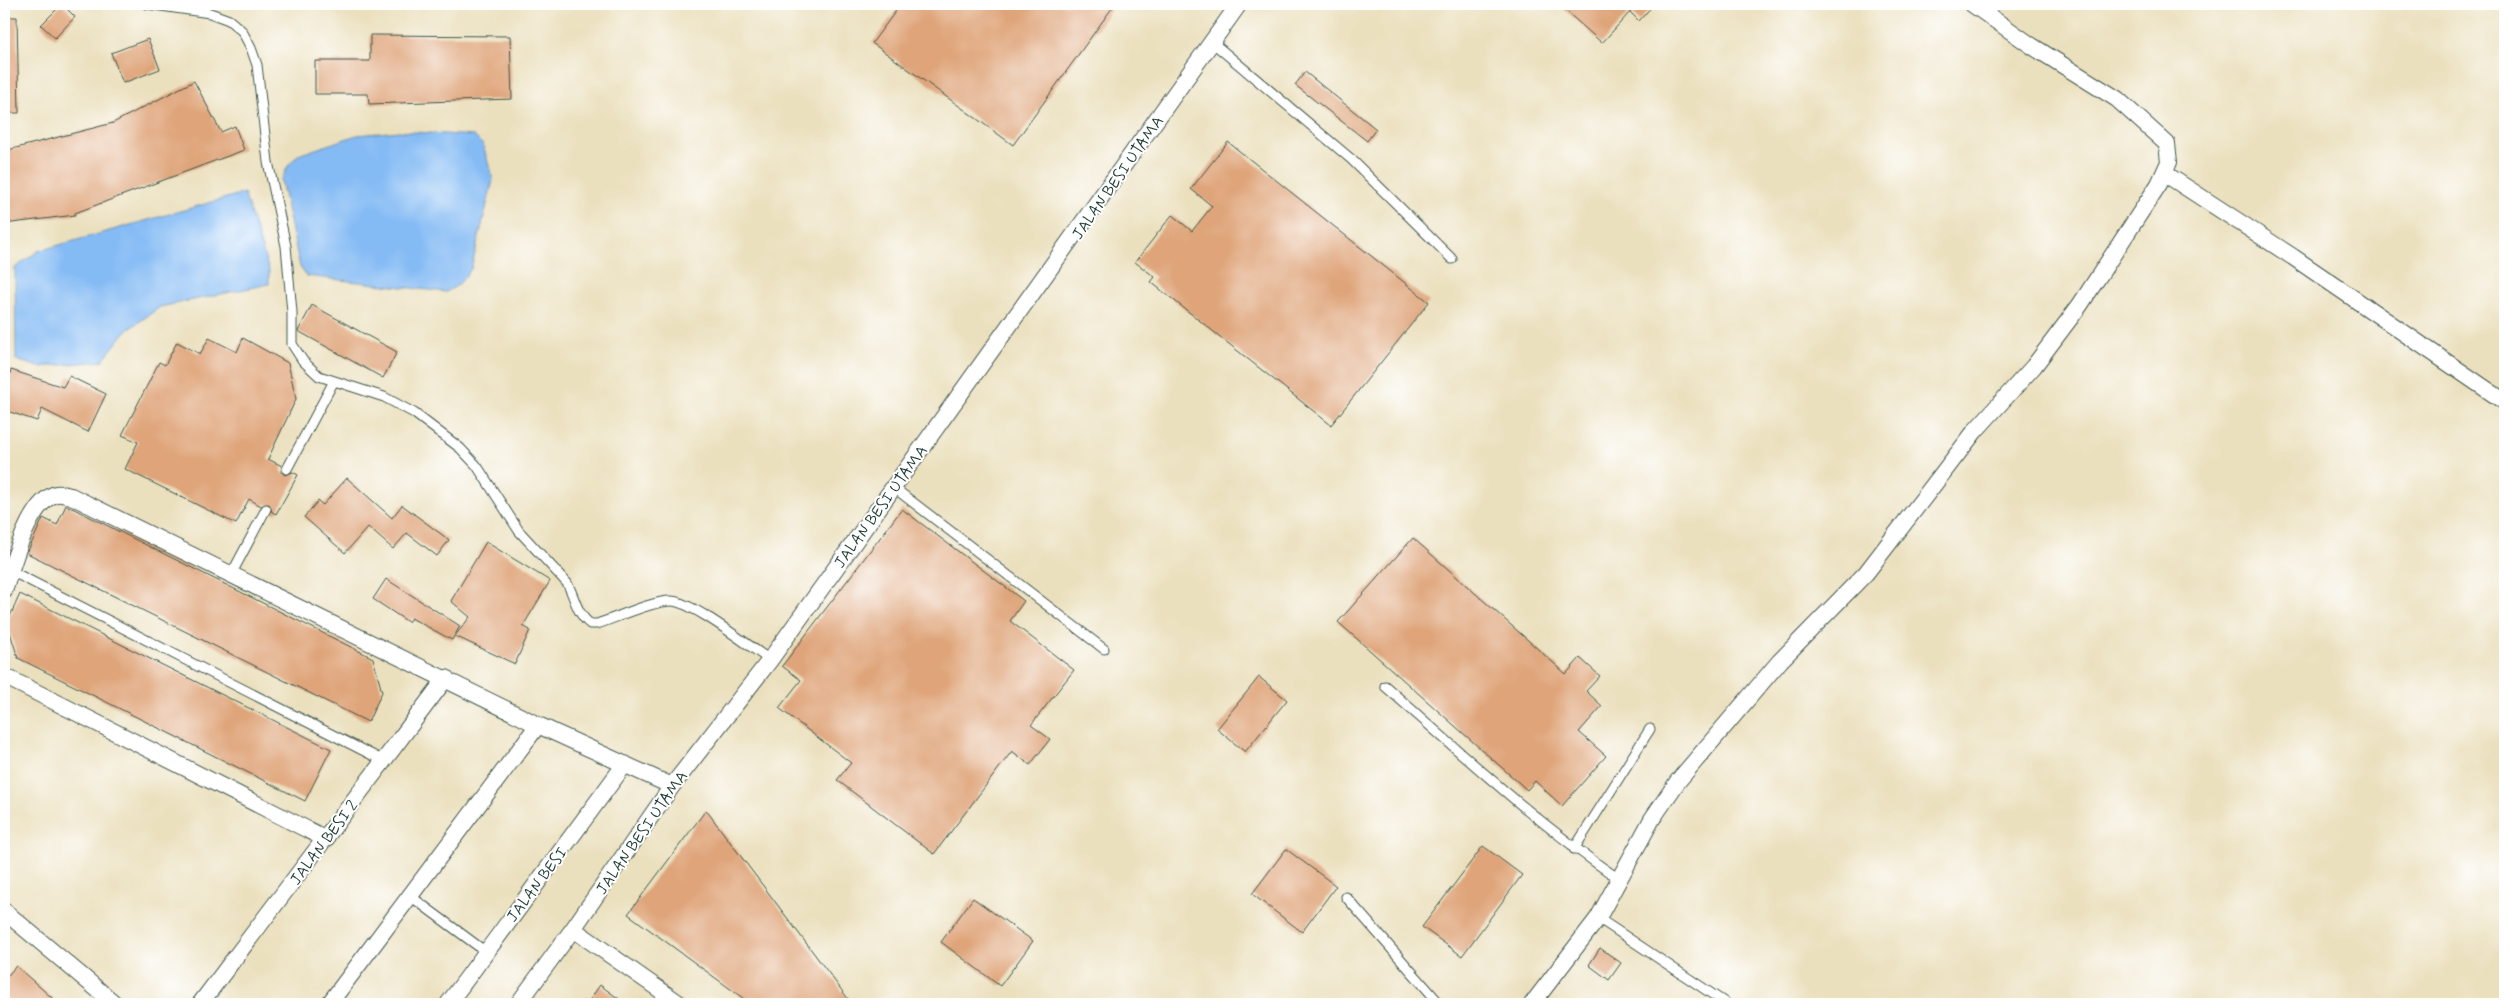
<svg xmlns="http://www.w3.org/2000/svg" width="2509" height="1008" font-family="Mynerve,sans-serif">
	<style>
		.water { fill: #85bbf4; stroke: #527c94 }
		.building { fill: #dfa479 }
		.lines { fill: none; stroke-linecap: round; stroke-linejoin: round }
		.lane-casing { stroke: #3e5549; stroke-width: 11 }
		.street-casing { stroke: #3e5549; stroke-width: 18 }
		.lane { stroke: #fff; stroke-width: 9 }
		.street { stroke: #fff; stroke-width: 16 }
		.labels { text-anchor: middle; stroke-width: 4; stroke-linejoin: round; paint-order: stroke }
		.street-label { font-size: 16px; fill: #1f3d34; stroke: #fff }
	</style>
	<rect width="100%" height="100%" fill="#fff"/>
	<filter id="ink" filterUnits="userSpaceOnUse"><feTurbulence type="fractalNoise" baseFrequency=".02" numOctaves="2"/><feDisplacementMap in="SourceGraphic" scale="10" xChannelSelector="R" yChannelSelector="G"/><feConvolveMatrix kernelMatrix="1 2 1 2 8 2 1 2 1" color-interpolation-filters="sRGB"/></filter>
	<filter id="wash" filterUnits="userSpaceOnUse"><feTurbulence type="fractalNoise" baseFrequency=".0096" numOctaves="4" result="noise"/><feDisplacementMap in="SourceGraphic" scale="20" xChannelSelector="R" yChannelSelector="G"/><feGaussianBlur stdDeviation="1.12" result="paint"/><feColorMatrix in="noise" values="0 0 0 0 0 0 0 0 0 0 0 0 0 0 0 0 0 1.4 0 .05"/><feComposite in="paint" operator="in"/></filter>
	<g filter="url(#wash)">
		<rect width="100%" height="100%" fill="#ebe0be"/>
		<path class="water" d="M399,131L474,136L483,145L493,180L471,269L458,285L446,292L306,276L300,267L281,180L288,166L298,155L357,135Z
			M244,193L269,270V284L160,307L126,331L102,361L39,367L16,360L15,268L38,251Z"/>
		<g id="blocks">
			<path class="building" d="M62,4L75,17L55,38L41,25Z
				M901,4H1115L1013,145L872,43Z
				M1558,4H1654L1639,21L1630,12L1602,43Z
				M4,17H17L19,113H4Z
				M370,35L510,36L512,99L369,104L368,94H315V61H370Z
				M148,39L160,69L123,83L111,53Z
				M1305,72L1376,129L1367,141L1295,85Z
				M194,81L221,132L235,126L244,150L75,213V215L4,224V151L113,123Z
				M1228,142L1429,302L1331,425L1151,282L1155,277L1135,262L1172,215L1192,231L1212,206L1191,189Z
				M312,305L397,352L383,378L298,331Z
				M209,338L237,352L243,338L288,363L296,399L268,459L282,466L281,472L285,475L293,472L298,475L276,514L272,512L269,504L261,506L249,499L236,524L125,469L138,442L122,435L159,362L165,365L177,342L200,354Z
				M11,370L63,387L69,376L106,394L88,432L42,409L37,421L4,410V392Z
				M347,478L392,518L402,505L449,540L437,556L407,533L393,549L368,527L345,553L304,517L318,501L323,505Z
				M66,505L373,658L382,692L368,722L27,553L43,518L57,525Z
				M902,509L1024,601L1010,621L1074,670L1031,725L1050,739L1030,765L1012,751L934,854L837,780L851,763L779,708L801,680L782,666Z
				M1413,538L1566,674L1580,658L1600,676L1586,691L1602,706L1579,732L1606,756L1562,806L1535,781L1527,790L1338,622Z
				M486,542L550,581L523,626L530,630L515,664L455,636L470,617L451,601Z
				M386,579L460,626L452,640L411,618L408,622L373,599Z
				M20,594L331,749L305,801L18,658L7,623Z
				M1259,677L1287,700L1245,752L1217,729Z
				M706,810L852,1004H751L628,914Z
				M1483,846L1522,875L1462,956L1422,927Z
				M1286,849L1336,886L1302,932L1252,894Z
				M973,898L1033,941L1000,986L941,942Z
				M1600,948L1621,963L1609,980L1589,965Z
				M16,966L59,1004H4V980Z
				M600,985L626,1004H587Z"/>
		</g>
	</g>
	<g filter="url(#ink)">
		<use href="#blocks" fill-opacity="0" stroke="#3e5549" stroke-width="1"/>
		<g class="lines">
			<defs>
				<path id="lane" d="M147,4L210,13L229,20L242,31L251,48L257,65L268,162L286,246L292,312V344L303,361L319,376L384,397L414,413L460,448L477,466L519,531L567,583C575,597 576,613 590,624H597C616,618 652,601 671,601C692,601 750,647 770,660
					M1212,42L1351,159L1452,259
					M287,469L334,381
					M893,487L1104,649
					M11,571L384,761
					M232,573L266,509
					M1385,686C1461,753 1535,822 1619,879
					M1574,849L1650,729
					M409,895L486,952
					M1346,897L1440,1004
					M1598,918L1727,1004"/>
				<path id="street" d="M2164,173L2293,257L2505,402
					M4,591C13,565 28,502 56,494C60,493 66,495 71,496L538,725L672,786
					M4,676L326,839
					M4,911L115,1004
					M573,929L680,1004
					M200,1004L446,678
					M329,1004L538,725
					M448,1004L625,764
					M518,1004L573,929L672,786L770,660L1239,4
					M1532,1004L1598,918L1652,819L1678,781L1780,661L1866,573L1975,431L2034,366L2080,305L2159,184L2169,162L2167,144L2117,99L2032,46L1972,4"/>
			</defs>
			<use href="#lane" class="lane-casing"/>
			<use href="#street" class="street-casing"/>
			<use href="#lane" class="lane"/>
			<use href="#street" class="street"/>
		</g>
	</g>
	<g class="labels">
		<g class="street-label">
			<text transform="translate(1117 177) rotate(-55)" y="6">JALAN BESI UTAMA</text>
			<text transform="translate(880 506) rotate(-54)" y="6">JALAN BESI UTAMA</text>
			<text transform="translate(641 832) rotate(-55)" y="6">JALAN BESI UTAMA</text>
			<text transform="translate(323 842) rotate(-53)" y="6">JALAN BESI 2</text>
			<text transform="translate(536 884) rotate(-53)" y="6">JALAN BESI</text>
		</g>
	</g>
	<rect width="2509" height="1008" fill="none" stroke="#fff" stroke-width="20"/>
</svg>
